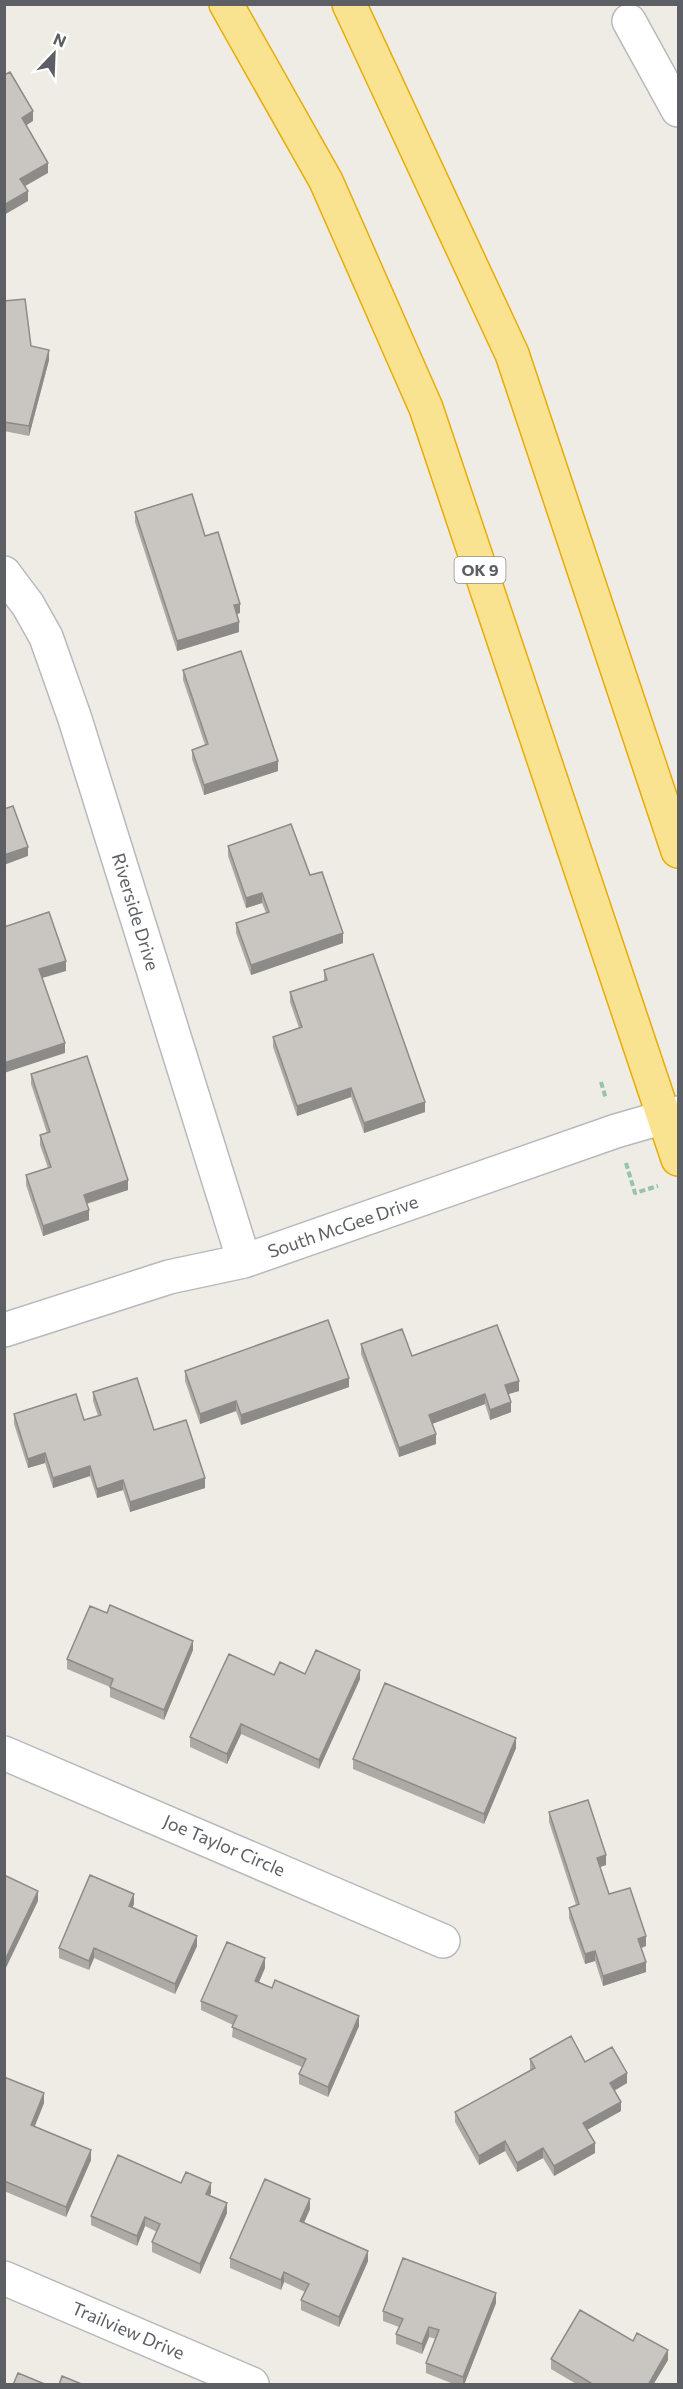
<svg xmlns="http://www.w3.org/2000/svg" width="683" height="2389" font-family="Commissioner,sans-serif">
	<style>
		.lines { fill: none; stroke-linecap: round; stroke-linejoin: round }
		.minor-casing { stroke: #b6b9bd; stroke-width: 36 }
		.highway-casing { stroke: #e8ac09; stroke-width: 36 }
		.path { stroke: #99c3a6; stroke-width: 4; stroke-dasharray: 6 3; stroke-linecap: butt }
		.minor { stroke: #fff; stroke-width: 33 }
		.highway { stroke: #f9e290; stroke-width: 33 }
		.wall { fill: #adaaa6 }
		.shaded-wall { fill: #8d8b87 }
		.building { fill: #c9c6c1; stroke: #8d8b87; stroke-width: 1.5 }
		.labels { text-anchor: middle; stroke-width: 5; stroke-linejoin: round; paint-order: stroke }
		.shield { fill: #fff; stroke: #8d8f92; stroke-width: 1.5 }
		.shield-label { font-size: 16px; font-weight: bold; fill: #5c5f64 }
		.street-label { font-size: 18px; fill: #5c5f64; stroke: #fff }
	</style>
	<rect width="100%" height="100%" fill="#eeece4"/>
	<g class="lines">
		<defs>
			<path id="minor" d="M629,21L678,110
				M4,573L28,605L46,637L75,719L244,1261
				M4,1330L169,1277L244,1261L616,1131L678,1113
				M4,1753L443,1941
				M4,2278L252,2384"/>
			<path id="highway" d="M226,4L326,181L426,408L678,1159
				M349,4L512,354L678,851"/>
		</defs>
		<use href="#minor" class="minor-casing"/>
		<use href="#highway" class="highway-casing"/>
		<path class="path" d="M601,1082L606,1099
			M626,1163L635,1193L658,1186"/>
		<use href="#minor" class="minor"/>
		<use href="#highway" class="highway"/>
	</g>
	<path class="wall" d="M4,301L31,346L49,360L29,436L4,431Z
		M135,512L205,536L240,613L237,614L239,632L177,651L135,522Z
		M183,670L278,771L204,795L192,759V750L205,745L183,680Z
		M228,846L310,875L343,943L251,975L236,933V923L266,913L262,903L246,908L228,856Z
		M324,970L425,1112L364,1133L351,1097L297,1116L273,1047V1037L299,1028L290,1002V992L324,981Z
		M31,1074L128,1190L87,1204L89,1220L43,1236L26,1185V1175L48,1168L40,1145V1135L47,1133L31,1084Z
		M361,1344L412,1356L519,1391L508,1394L511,1412L490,1420L485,1404L432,1424L436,1444L399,1457L361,1354Z
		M185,1371L349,1387L241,1425L236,1411L200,1424L185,1381Z
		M93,1392L154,1430L205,1488L130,1512L123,1490L97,1498L90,1476L53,1488L45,1463L28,1468L14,1424V1414L84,1420L98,1416L93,1401Z
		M193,1650L164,1720L110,1697V1687L67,1669V1659Z
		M305,1674L360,1679L319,1769L241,1734L227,1764L190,1747V1737L274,1675Z
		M516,1748L484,1824L353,1769V1759Z
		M549,1812L606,1865L600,1867L609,1894L646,1946L641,1948L646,1972L603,1986L595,1961L585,1964L569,1918V1908L576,1905L549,1822Z
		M134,1904L132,1908L197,1946L175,1994L94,1958L89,1970L59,1958V1948Z
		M265,1968L259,1982L359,2026L328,2097L299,2084V2074L302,2067L232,2037L233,2025L201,2010V2001Z
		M530,2059L585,2062L627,2083L614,2091L621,2111L587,2130L595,2153L554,2176L543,2158L517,2172L505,2151L479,2165L455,2122V2112L530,2070Z
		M4,2077L44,2103L35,2126L91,2160L66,2217L4,2191Z
		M181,2183L211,2193L209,2195L227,2213L200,2274L152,2252V2242L157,2232L145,2226L137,2246L91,2225V2216Z
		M310,2209L304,2223L368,2261L339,2327L301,2310V2300L305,2292L284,2282L281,2290L230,2268V2258Z
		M496,2303L464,2385H456L426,2373V2363L436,2339L429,2337L422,2354L396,2344V2334L399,2327L383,2321V2311Z
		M633,2341L668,2360L653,2385H578L551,2369V2359Z"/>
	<path class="shaded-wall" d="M33,111V121L22,128V118Z
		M48,163V173L20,189V179Z
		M28,191V201L4,215V205Z
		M49,350V360L29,436V426Z
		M240,604V613L234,615V605Z
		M239,622V632L177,651V641Z
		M278,761V771L204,795V785Z
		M28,847V856L4,865V855Z
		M262,893V903L246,908V898Z
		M343,933V943L251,975V965Z
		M66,961V971L39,979V969Z
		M65,1043V1053L4,1073V1063Z
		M351,1088V1097L297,1116V1106Z
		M425,1102V1112L364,1133V1123Z
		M128,1180V1190L84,1204V1195Z
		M89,1210V1220L43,1236V1226Z
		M349,1378V1387L241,1425V1415Z
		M519,1381V1391L505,1395V1385Z
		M485,1394V1404L429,1425V1415Z
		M236,1401V1411L200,1424V1414Z
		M511,1402V1412L490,1420V1410Z
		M436,1434V1444L399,1457V1448Z
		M45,1453V1463L28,1468V1459Z
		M90,1466V1476L53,1488V1478Z
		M205,1478V1488L130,1512V1502Z
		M123,1480V1490L97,1498V1489Z
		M193,1641V1650L164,1720V1710Z
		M360,1670V1679L319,1769V1760Z
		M241,1724V1734L227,1764V1754Z
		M516,1738V1748L484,1824V1814Z
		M606,1855V1865L597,1868V1858Z
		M38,1891V1901L4,1972V1962Z
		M134,1894V1904L129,1916V1906Z
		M197,1936V1946L175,1994V1984Z
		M646,1936V1946L638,1949V1939Z
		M94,1948V1958L89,1970V1961Z
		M595,1951V1961L585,1964V1954Z
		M265,1958V1968L255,1991V1981Z
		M646,1962V1972L603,1986V1976Z
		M359,2016V2026L328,2097V2087Z
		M627,2073V2083L610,2093V2083Z
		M44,2093V2103L31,2135V2125Z
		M621,2102V2111L583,2132V2123Z
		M505,2141V2151L479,2165V2156Z
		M595,2143V2153L554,2176V2166Z
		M543,2148V2158L517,2172V2163Z
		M91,2150V2160L66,2217V2207Z
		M211,2183V2193L206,2203V2194Z
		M310,2199V2209L300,2231V2221Z
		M227,2203V2213L200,2274V2264Z
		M145,2217V2226L137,2246V2236Z
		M368,2251V2261L339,2327V2317Z
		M284,2272V2282L281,2290V2280Z
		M496,2293V2303L464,2385H463V2377Z
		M429,2327V2337L422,2354V2344Z
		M668,2350V2360L653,2385H648Z"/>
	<path class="building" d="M10,72L33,111L22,118L48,163L20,179L28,191L4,205V75Z
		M25,299L31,346L49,350L29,426L4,422V301Z
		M192,494L205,536L218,532L240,604L234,605L239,622L177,641L135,512Z
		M241,651L278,761L204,785L192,750L208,744L183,670Z
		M13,806L28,847L4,855V809Z
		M291,824L310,875L322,872L343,933L251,965L236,923L269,912L262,893L246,898L228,846Z
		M49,912L66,961L39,969L65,1043L4,1063V927Z
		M373,954L425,1102L364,1123L351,1088L297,1106L273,1037L302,1027L290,992L327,980L324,970Z
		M87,1056L128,1180L84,1195L89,1210L43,1226L26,1175L51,1167L40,1135L50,1132L31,1074Z
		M328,1320L349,1378L241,1415L236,1401L200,1414L185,1371Z
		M497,1325L519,1381L505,1385L511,1402L490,1410L485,1394L429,1415L436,1434L399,1448L361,1344L402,1329L412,1356Z
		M137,1378L154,1430L186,1420L205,1478L130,1502L123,1480L97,1489L90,1466L53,1478L45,1453L28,1459L14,1414L76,1394L84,1420L101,1415L93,1392Z
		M110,1605L193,1641L164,1710L110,1687L113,1679L67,1659L90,1606L107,1613Z
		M316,1650L360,1670L319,1760L241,1724L227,1754L190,1737L229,1654L274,1675L280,1662L305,1674Z
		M385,1683L516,1738L484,1814L353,1759Z
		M588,1800L606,1855L597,1858L609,1894L630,1888L646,1936L638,1939L646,1962L603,1976L595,1951L585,1954L569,1908L579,1904L549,1812Z
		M4,1875L38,1891L4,1962Z
		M90,1875L134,1894L129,1906L197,1936L175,1984L94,1948L89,1961L59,1948Z
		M227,1942L265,1958L255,1981L272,1988L275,1980L359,2016L328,2087L299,2074L306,2059L232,2027L237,2016L201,2001Z
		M571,2036L585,2062L612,2047L627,2073L610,2083L621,2102L583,2123L595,2143L554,2166L543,2148L517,2163L505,2141L479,2156L455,2112L535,2068L530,2059Z
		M4,2077L44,2093L31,2125L91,2150L66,2207L4,2181Z
		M118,2155L181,2183L186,2172L211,2183L206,2194L227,2203L200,2264L152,2242L160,2224L145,2217L137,2236L91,2216Z
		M265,2179L310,2199L300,2221L368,2251L339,2317L301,2300L309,2284L284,2272L281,2280L230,2258Z
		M403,2258L496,2293L463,2377L426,2363L439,2330L429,2327L422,2344L396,2334L403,2319L383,2311Z
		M580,2310L633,2341L637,2333L668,2350L648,2385H594L551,2359Z
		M18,2373L47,2385H13Z
		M62,2376L84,2385H59Z"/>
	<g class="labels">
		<rect class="shield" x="454.5" y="557" width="51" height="26" rx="4.5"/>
		<g class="shield-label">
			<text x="480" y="576">OK 9</text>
		</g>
		<g class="street-label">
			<text transform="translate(135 912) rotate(73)" y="6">Riverside Drive</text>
			<text transform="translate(343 1227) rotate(-19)" y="6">South McGee Drive</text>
			<text transform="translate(224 1846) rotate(23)" y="6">Joe Taylor Circle</text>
			<text transform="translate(128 2331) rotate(23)" y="6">Trailview Drive</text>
		</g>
	</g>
	<rect width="683" height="2389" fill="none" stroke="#5c5f64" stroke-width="12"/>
	<g transform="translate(54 54) rotate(23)" stroke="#ffffff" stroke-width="4.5" paint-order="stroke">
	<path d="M0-4.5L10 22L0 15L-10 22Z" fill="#5c5f64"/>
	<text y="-9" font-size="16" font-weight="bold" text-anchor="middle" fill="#5c5f64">N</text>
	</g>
</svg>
